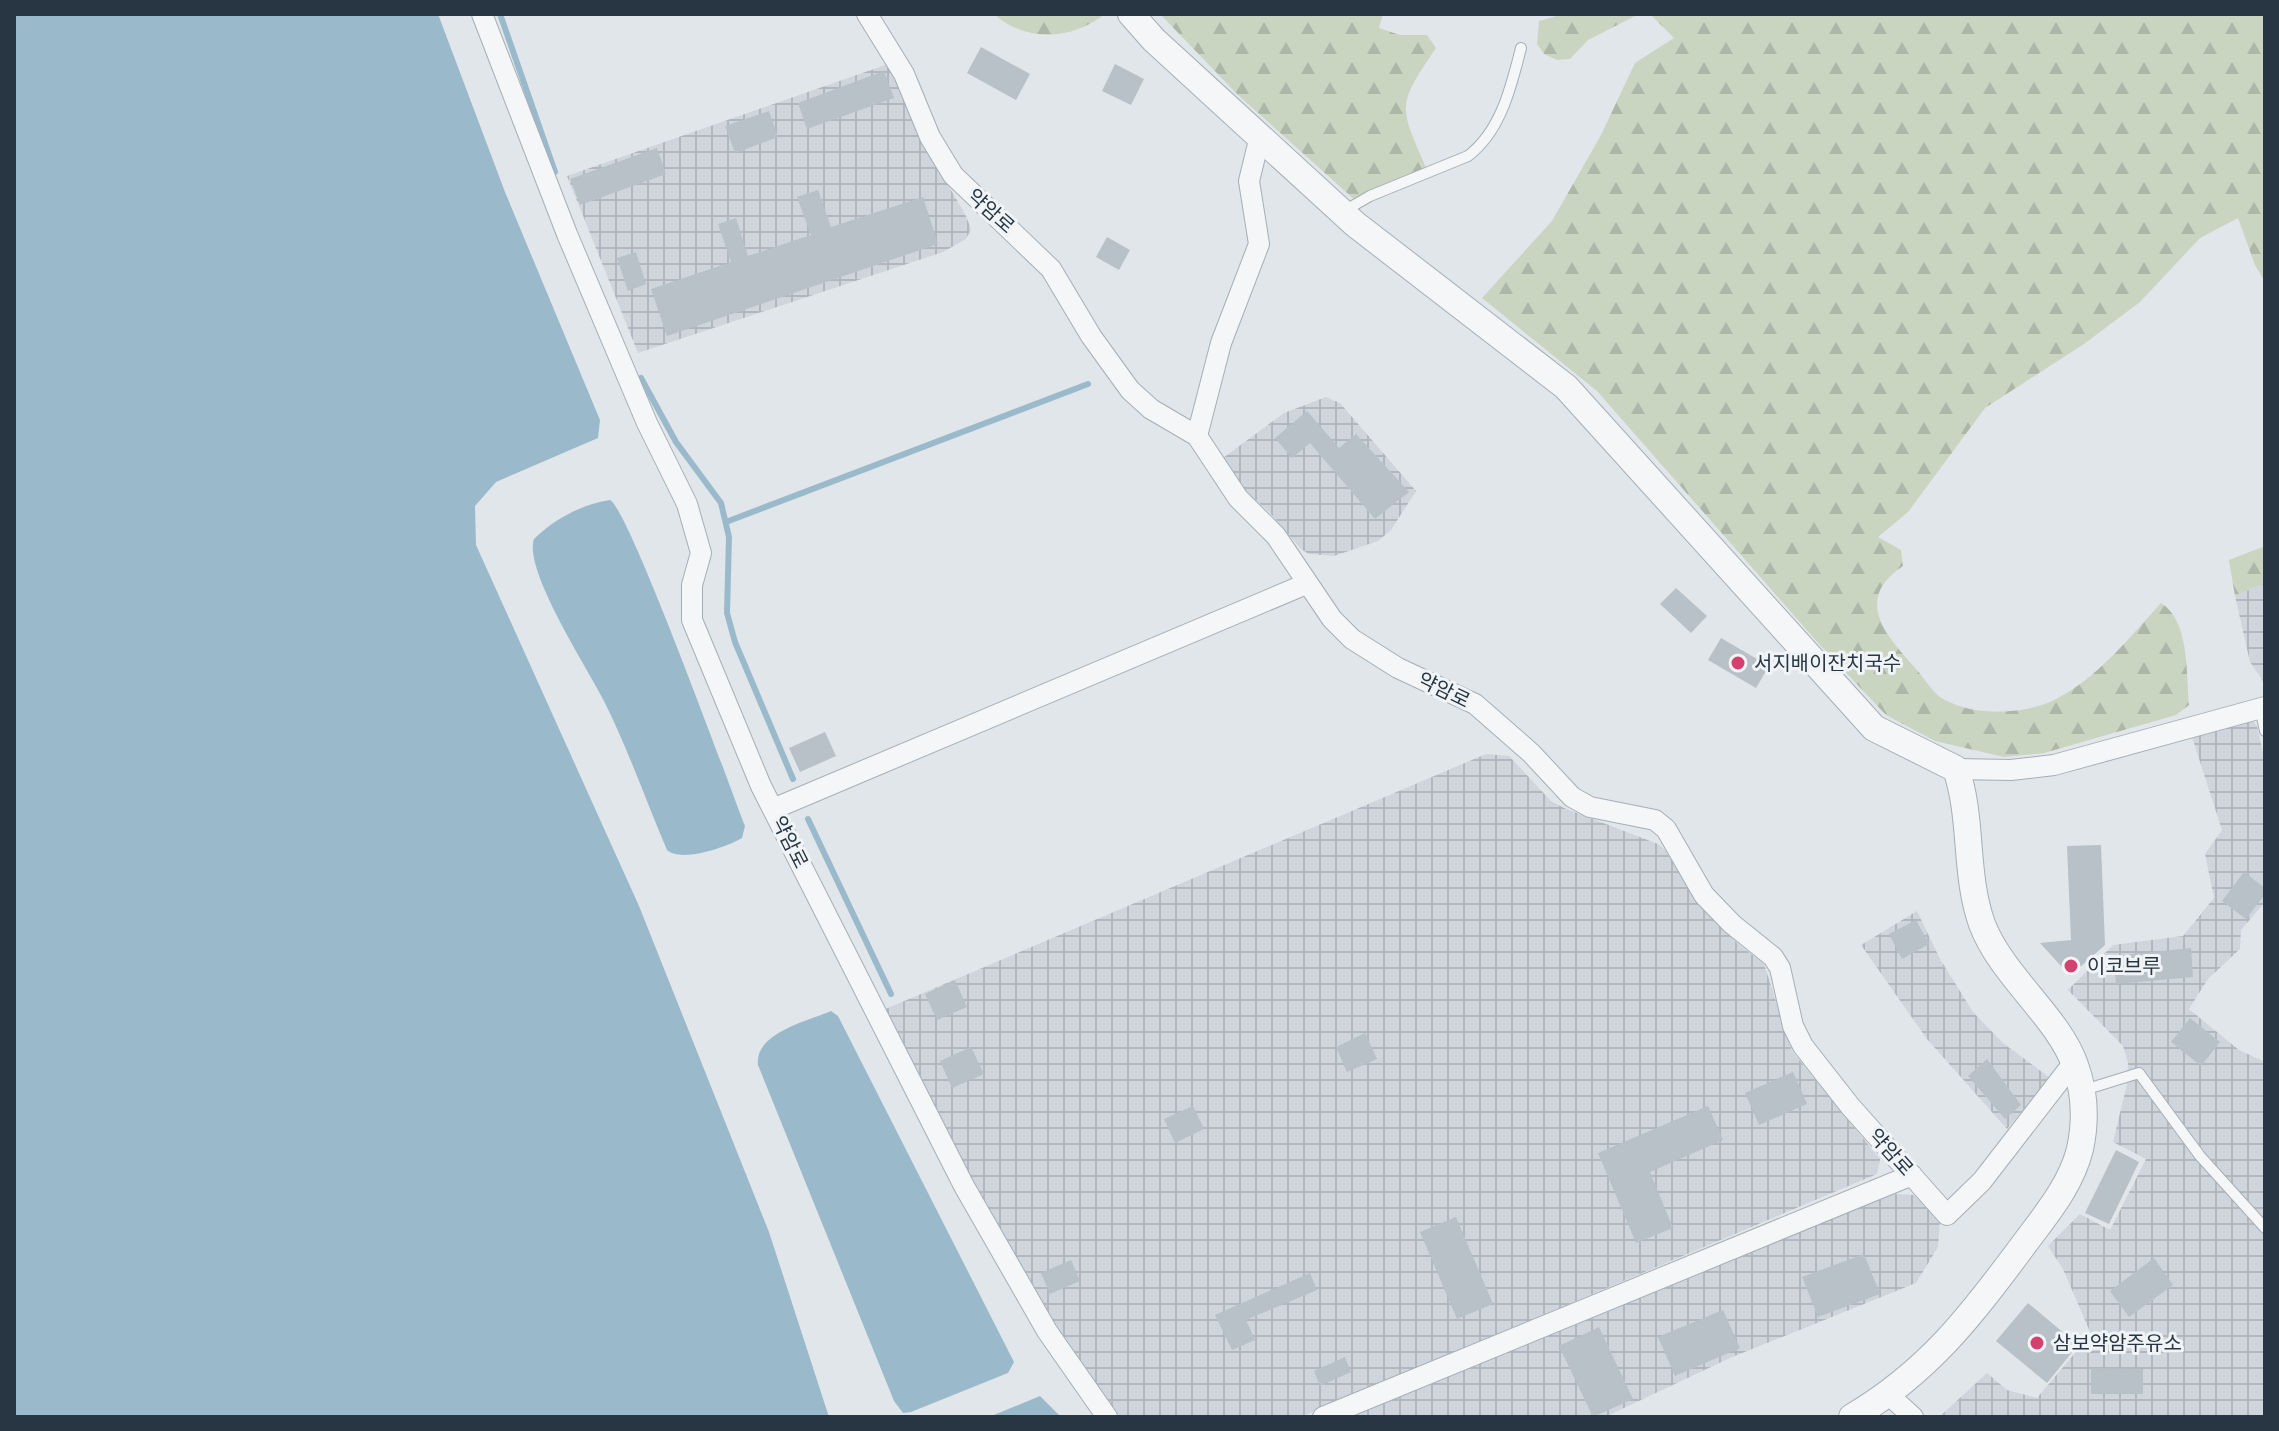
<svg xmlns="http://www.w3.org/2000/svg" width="2279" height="1431" font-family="'DejaVu Sans','Noto Sans KR',sans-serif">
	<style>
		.industrial { fill: url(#industrial-grid) }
		.forest { fill: url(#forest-firs) }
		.water { fill: #9abacc }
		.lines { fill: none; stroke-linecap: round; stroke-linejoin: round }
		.stream { stroke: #9abacc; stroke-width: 6 }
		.building { fill: #b8c0c8 }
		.service-casing { stroke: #a6aeb5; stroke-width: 12 }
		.minor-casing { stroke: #a6aeb5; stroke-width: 22 }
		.tertiary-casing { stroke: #a6aeb5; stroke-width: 28 }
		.service { stroke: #f4f6f8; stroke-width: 10 }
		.minor { stroke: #f4f6f8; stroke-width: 20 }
		.tertiary { stroke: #f4f6f8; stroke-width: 26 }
		.poi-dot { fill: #d4416e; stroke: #f1f4f7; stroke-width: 3 }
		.labels { text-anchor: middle; stroke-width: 6; stroke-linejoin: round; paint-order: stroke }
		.street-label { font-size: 20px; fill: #283643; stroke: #f1f4f7 }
		.poi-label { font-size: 20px; fill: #283643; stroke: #f1f4f7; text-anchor: start }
	</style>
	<defs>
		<pattern id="industrial-grid" width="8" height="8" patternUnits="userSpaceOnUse" patternTransform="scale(2)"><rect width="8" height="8" fill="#cfd5dc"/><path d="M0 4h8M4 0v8" fill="none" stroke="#b2b7be"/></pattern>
		<pattern id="forest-firs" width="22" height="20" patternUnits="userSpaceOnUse" patternTransform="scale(2)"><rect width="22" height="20" fill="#c9d4c1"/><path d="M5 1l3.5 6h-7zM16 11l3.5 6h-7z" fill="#adb7a7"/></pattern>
	</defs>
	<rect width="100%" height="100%" fill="#e1e6ea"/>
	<path class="industrial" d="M891,63L925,145L966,216L971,229L966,239L943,252L638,353L567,176Z
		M1326,397L1340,403L1416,491L1391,530L1378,541L1334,556L1309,554L1301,549L1270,513L1243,488L1223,458L1284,413Z
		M2265,583V684L2250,662L2235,596Z
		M2252,720L2257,726L2265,762V902L2241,930L2240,949L2208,979L2189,1009L2239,1050L2265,1062V1417H1939L1987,1373L2007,1390L2037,1398L2091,1334L2063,1269L2048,1246L2080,1214L2110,1230L2146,1159L2113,1142L2127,1084L2128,1063L2123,1046L2068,990L2113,945L2183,936L2214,898L2205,854L2222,830L2192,737Z
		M1486,754L1509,756L1551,801L1564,808L1658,844L1665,850L1701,906L1738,944L1764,964L1792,1051L1880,1159L1877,1174L1301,1417H1115L1080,1372L1011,1255L883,1010Z
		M1917,911L1940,959L1973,1012L2003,1043L2050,1078L2007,1129L1927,1039L1861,945Z
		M1895,1194L1914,1195L1931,1205L1940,1219L1938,1247L1916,1283L1730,1358L1605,1417H1338L1853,1204Z"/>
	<path class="forest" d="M994,14H1105C1072,40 1026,43 994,14Z
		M1160,14H1383L1379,28L1400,35H1427L1436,48C1396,107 1399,105 1427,170L1356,201L1237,94Z
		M1564,14H1639L1588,40L1570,59L1557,60L1544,54L1537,44L1539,21Z
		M1650,14H2265V282L2255,265L2238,218L2200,238L2140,302L2084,344L1985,408L1908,512L1878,537L1901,550L1903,566C1852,600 1887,636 1916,669C1925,679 1934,695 1945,700C1975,716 2022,715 2052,701C2095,681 2130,637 2161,603C2190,621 2186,674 2189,705L2176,715L2044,753L2004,757L1935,741L1886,715L1819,644L1597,391L1482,298L1552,221L1601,135L1635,63L1674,38Z
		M2265,546V583L2235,596L2229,560Z"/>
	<path class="water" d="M14,14H438L505,192L600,420L598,438L496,482L475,506L476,545L639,906L769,1232L829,1417H14Z
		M610,500C629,509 729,785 745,826L742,838C727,847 681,863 667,850C646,801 628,749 604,701C588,669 523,570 534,539C554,519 583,504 610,500Z
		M831,1011L838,1016L1014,1362L1008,1373L911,1412L903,1413L894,1401L758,1065C754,1033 808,1021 831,1011Z
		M1040,1396L1061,1417H989Z"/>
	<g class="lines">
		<path class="stream" d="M500,14L555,172
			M641,378L676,442L721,503L729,537L727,613L735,642L793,779
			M726,522L1088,384
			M808,819L891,994"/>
	</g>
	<path class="building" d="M981,47L1030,74L1016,100L967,73Z
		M1115,64L1144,79L1131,105L1102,91Z
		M884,71L894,98L807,129L798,103Z
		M769,111L778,137L735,153L725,126Z
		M657,148L666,174L580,205L570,179Z
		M818,190L831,227L923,197L938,244L667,336L651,289L731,262L718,224L736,218L748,256L811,235L797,197Z
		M1107,237L1130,250L1119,270L1096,257Z
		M636,252L646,284L628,291L617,258Z
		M1307,411L1339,448L1356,434L1409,492L1375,519L1310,443L1292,458L1275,438Z
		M1676,588L1707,616L1691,633L1660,604Z
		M1721,638L1769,666L1756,688L1708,660Z
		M825,732L836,756L800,772L789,748Z
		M2101,845L2105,945L2070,976L2040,943L2071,940L2067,846Z
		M2244,872L2265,888V894L2246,919L2222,901Z
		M1916,920L1929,944L1902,959L1889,934Z
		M2191,948L2193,977L2116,984L2114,956Z
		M955,980L967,1007L937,1020L925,994Z
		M2190,1018L2220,1042L2201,1066L2171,1042Z
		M1365,1033L1377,1059L1347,1072L1336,1047Z
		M971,1047L984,1074L952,1088L940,1061Z
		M1987,1059L2021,1105L2005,1119L1968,1076Z
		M1793,1072L1807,1104L1759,1125L1745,1093Z
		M1193,1106L1204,1129L1175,1143L1164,1119Z
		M1708,1106L1723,1140L1650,1172L1673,1228L1636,1243L1598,1153Z
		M2116,1150L2139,1162L2109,1224L2085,1213Z
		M1456,1217L1493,1304L1457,1319L1420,1232Z
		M1864,1254L1880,1294L1818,1317L1802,1277Z
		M2154,1258L2173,1285L2129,1317L2110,1291Z
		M1071,1260L1080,1281L1050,1294L1041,1273Z
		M1310,1273L1317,1290L1246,1320L1255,1340L1232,1350L1215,1315Z
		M2028,1303L2078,1345L2047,1383L1996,1341Z
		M1723,1310L1740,1348L1675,1376L1658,1337Z
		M1599,1327L1633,1399L1593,1417L1559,1346Z
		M1345,1357L1351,1372L1320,1386L1314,1371Z
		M2091,1368L2143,1369V1394H2091Z"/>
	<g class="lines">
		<defs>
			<path id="service" d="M1344,211L1370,196L1468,156C1501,131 1511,87 1521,48
				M2260,708L2265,731
				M2084,1090L2139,1073L2200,1156L2265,1228"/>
			<path id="minor" d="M482,14L567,234L647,423L687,504L701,553L692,585V620L761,786L964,1186L1047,1331L1107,1417
				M867,14L904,74L930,137L953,175L1051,269L1091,336L1130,390L1151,409L1197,436L1238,498L1276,536L1332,619L1352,639L1398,668L1475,704L1531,753L1572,797L1590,807L1655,820L1666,829L1704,895L1732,924L1773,957L1780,968L1793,1026L1803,1046L1850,1106L1947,1215L1982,1181L2074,1062
				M1197,436L1221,343L1259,244L1249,181L1260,136
				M1956,769L2011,770L2054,765L2265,707
				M773,809L1306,584
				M1889,1395L1913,1417
				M1323,1417L1912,1175"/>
			<path id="tertiary" d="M1131,14L1154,40L1355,224L1566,387L1874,728L1956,769C1973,818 1964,874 1982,924C2001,975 2059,1018 2075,1065C2085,1092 2086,1121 2080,1149C2071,1186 2044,1217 2022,1247C1970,1317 1928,1372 1852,1417"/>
		</defs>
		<use href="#service" class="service-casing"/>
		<use href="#minor" class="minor-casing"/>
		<use href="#tertiary" class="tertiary-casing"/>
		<use href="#service" class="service"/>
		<use href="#minor" class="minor"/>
		<use href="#tertiary" class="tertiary"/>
	</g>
	<g class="poi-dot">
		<circle cx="1738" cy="663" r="8"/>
		<circle cx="2071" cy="966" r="8"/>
		<circle cx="2037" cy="1343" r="8"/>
	</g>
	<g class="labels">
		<g class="street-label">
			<text transform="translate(991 211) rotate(42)" y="7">약암로</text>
			<text transform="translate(1444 690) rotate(26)" y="7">약암로</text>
			<text transform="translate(790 842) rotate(63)" y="7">약암로</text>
			<text transform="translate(1891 1152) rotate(48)" y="7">약암로</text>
		</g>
		<g class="poi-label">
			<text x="1754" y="670">서지배이잔치국수</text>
			<text x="2087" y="973">이코브루</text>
			<text x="2053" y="1350">삼보약암주유소</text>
		</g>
	</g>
	<rect width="2279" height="1431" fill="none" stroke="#283643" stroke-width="32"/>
</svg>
